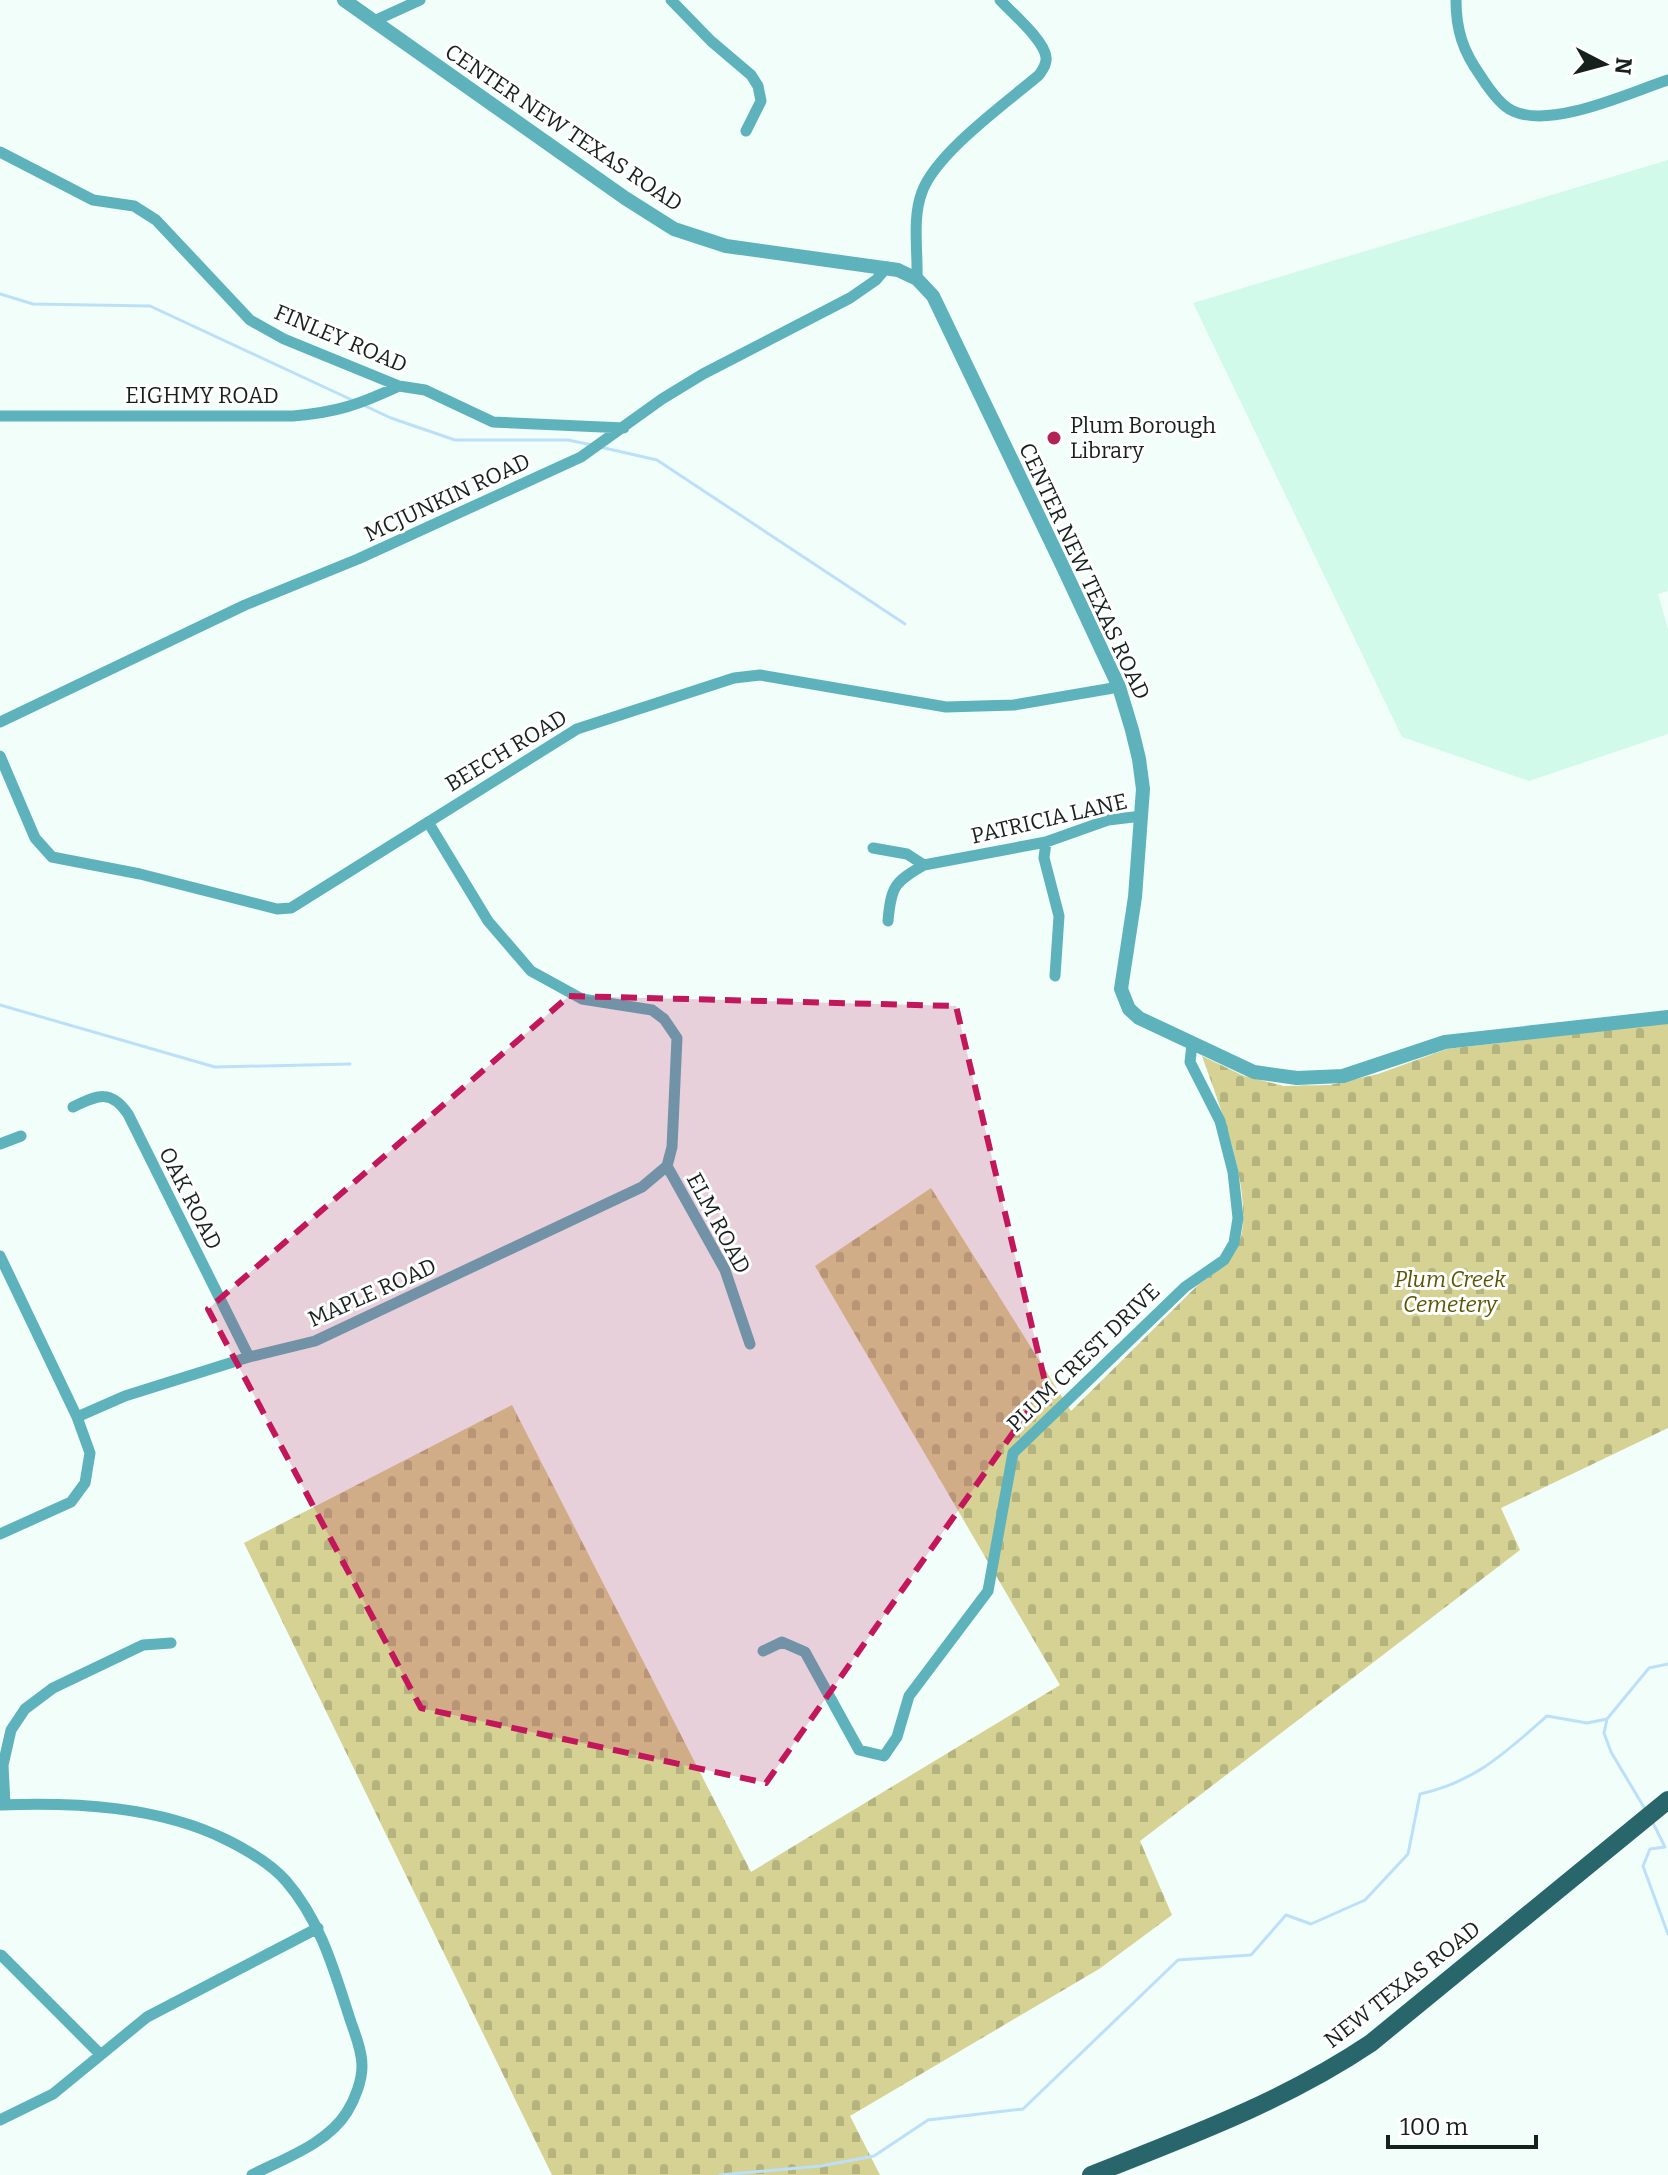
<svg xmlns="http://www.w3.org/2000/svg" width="1668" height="2175" font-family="Bitter,serif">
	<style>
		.built { fill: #d1faeb }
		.cemetery { fill: url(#cemetery-stones) }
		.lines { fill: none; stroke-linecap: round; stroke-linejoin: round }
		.stream { stroke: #bce0f7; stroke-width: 3 }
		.minor { stroke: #5eb2bb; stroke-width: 11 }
		.tertiary { stroke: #5eb2bb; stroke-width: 14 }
		.primary { stroke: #29666c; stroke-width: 18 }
		.marked { fill: #c2185b; fill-opacity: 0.2; stroke: #c2185b; stroke-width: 6; stroke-dasharray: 16 10; stroke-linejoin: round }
		.poi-dot { fill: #b32355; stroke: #fff; stroke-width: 3 }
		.labels { text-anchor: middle; stroke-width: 6; stroke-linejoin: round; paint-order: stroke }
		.street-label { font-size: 22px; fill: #16211d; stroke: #fff }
		.poi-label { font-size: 22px; fill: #16211d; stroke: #fff; text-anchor: start }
		.park-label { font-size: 22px; font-style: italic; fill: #5b5604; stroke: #fff }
	</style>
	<defs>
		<pattern id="cemetery-stones" width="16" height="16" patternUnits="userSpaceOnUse" patternTransform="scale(2)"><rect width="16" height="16" fill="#d5d293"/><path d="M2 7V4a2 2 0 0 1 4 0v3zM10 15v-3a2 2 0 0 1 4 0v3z" fill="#b6b47e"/></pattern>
	</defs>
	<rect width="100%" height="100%" fill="#f2fefa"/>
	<path class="built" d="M1668,160V591L1658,594L1668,629V734L1529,781L1402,737L1193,303Z"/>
	<path class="cemetery" d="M1668,1023V1428L1501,1508L1520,1550L1140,1841L1172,1915L1099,1969L850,2116L880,2175H552L244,1543L512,1405L751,1872L1060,1685L815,1266L931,1188L1071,1411L1199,1284C1212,1275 1228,1264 1236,1250C1260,1204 1218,1102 1202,1056L1244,1076L1284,1086L1330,1085L1378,1074L1447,1049Z"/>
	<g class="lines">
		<path class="stream" d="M0,294L33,304L150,306L352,400
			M363,405L391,418L455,440H568L592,445
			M600,447L657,460L905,624
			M0,1005L215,1067L350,1064
			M1645,1809L1611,1752L1604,1733L1607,1719L1649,1668L1668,1664
			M1653,1823L1665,1847L1650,1849L1643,1866L1668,1934
			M720,2175L821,2166L874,2156L928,2120L1023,2109L1178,1960L1251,1955L1286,1915L1311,1924L1365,1900L1408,1854L1420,1794C1475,1782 1506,1752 1547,1716L1587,1723L1607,1719"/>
		<path class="minor" d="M671,0L711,41L751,75L758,86L761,101L746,131
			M1456,0C1456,30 1463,51 1480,75C1487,86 1501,106 1513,111C1552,129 1628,93 1668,80
			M374,21L420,0
			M0,152L93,200L134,206L156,220L250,320L284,339L399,386L425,390L493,422L624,428
			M917,279C918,251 912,218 922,192C936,153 1006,103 1039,75C1043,69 1047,64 1046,57C1044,40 1012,13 1000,0
			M0,416H293C338,412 358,405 399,386
			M0,722L245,605L358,559L581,457L662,399L703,374L850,298L876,280L887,267
			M0,756L35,838L52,857L140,874L277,909L291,908L577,729L734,678L760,675L946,707L1014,705L1119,687
			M1046,842L1044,858L1059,916L1055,976
			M873,848L907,854L924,865L1046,842L1108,820L1142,816
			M888,921C891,887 894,882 924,865
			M73,1107C98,1095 111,1089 128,1114L249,1357
			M0,1144L21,1136
			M667,1166L725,1270L750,1344
			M0,1256L77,1417L90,1453L85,1483L71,1502L0,1534
			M77,1417L125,1396L249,1357L315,1341L642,1187L667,1166L672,1147L677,1038L664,1019L652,1010L582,999L531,971L488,921L428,822
			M763,1651L782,1642L805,1652L859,1750L884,1756L897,1737L909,1696L988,1591L1013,1453L1185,1287L1224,1260L1234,1243L1238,1218L1233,1172L1220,1121L1190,1062L1192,1044
			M0,1805C74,1802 159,1806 227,1840C247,1850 271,1864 286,1881C319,1919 333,1966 348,2013C353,2030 362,2048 362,2066C362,2081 355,2099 347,2112C327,2144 285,2158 252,2175
			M5,1805L3,1765L11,1730L25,1709L53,1688L143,1645L171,1643
			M1,1955L100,2054
			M0,2120L53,2094L147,2017L318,1928"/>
		<path class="tertiary" d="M344,0L625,198L674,229L726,246L898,270L917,279L933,296L1063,567L1119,687L1132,730L1139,759L1143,789L1135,897L1121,989L1129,1009L1139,1018L1254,1072L1297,1078L1343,1076L1445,1042L1668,1017"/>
		<path class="primary" d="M1091,2175C1187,2137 1285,2101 1371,2043L1668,1800"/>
	</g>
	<path class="marked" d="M569,996L956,1006L1046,1386L766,1783L421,1708L208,1309Z"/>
	<circle class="poi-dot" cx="1054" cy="438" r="8"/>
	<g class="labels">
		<g class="street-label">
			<text transform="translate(564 127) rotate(34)" y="8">CENTER NEW TEXAS ROAD</text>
			<text transform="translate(341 338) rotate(23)" y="8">FINLEY ROAD</text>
			<text x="202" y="403">EIGHMY ROAD</text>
			<text transform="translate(447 497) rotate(-25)" y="8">MCJUNKIN ROAD</text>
			<text transform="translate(1085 571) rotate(65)" y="8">CENTER NEW TEXAS ROAD</text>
			<text transform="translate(506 750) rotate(-31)" y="8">BEECH ROAD</text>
			<text transform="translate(1049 818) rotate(-13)" y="8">PATRICIA LANE</text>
			<text transform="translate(191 1198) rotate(63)" y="8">OAK ROAD</text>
			<text transform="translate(719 1223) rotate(62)" y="8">ELM ROAD</text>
			<text transform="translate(372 1292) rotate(-24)" y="8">MAPLE ROAD</text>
			<text transform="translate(1083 1357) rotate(-44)" y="8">PLUM CREST DRIVE</text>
			<text transform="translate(1402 1984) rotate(-38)" y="8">NEW TEXAS ROAD</text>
		</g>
		<g class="poi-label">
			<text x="1070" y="433">Plum Borough<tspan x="1070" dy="25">Library</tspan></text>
		</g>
		<g class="park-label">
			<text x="1450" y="1287">Plum Creek<tspan x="1450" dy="25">Cemetery</tspan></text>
		</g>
	</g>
	<g transform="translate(1604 64) rotate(96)" stroke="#ffffff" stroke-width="6" paint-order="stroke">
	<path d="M0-6L14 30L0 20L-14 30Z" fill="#16211d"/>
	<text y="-12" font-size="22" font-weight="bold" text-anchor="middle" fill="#16211d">N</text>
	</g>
	<path d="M1388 2135v12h148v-12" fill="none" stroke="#16211d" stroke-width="4"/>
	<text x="1400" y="2135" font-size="24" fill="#16211d" stroke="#ffffff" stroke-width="6" paint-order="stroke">100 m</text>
</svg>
